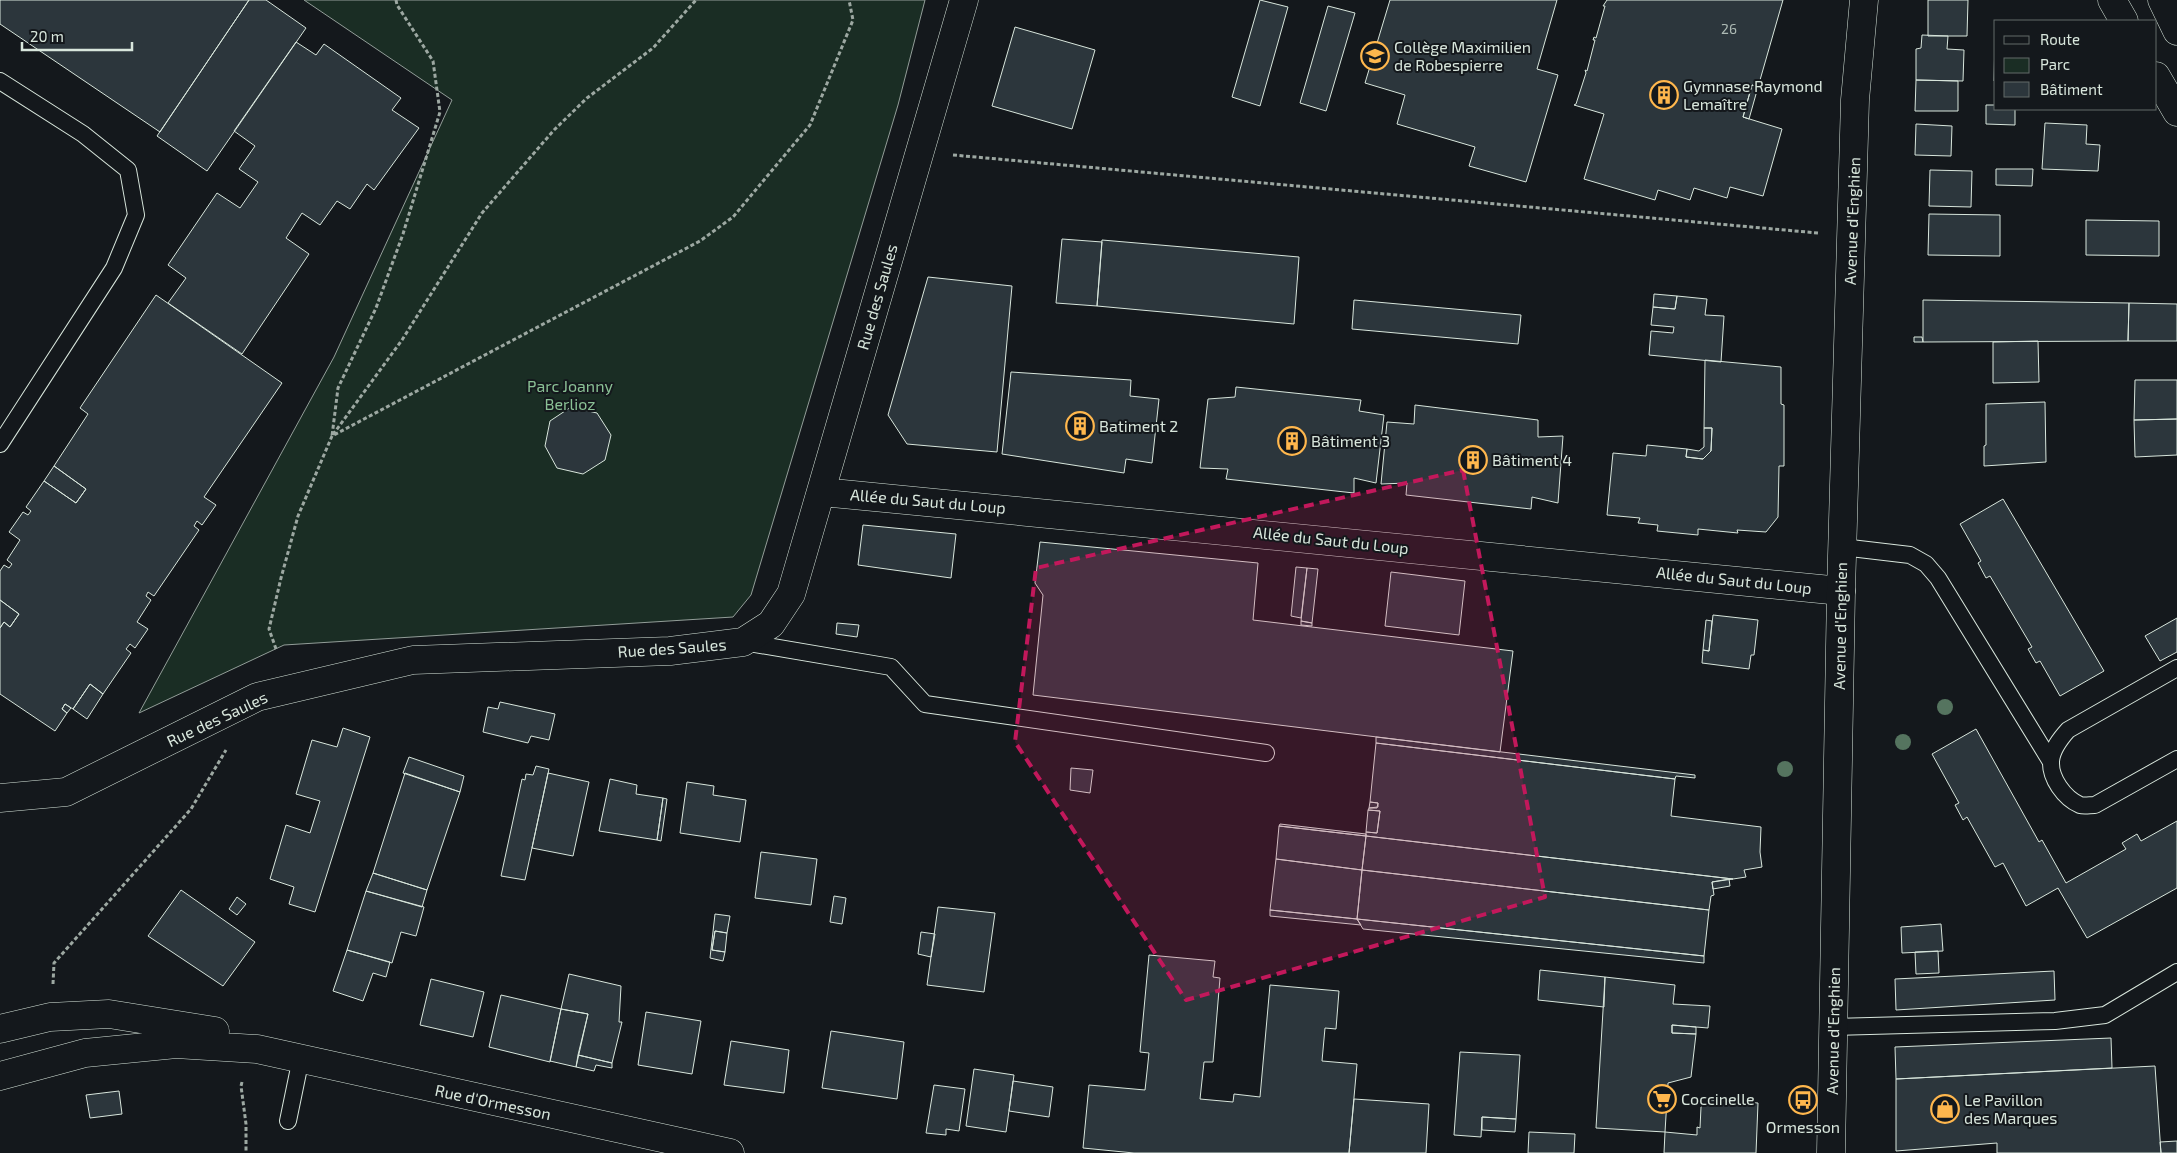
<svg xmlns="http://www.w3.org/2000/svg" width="2177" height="1153" font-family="'Exo 2',sans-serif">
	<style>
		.green { fill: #1a2d24; stroke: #939e99 }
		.building { fill: #2c363c; stroke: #d8e6dc }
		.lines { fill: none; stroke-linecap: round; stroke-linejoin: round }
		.lane-casing { stroke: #d8e6dc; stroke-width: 18 }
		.street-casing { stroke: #d8e6dc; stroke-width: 29 }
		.secondary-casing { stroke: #d8e6dc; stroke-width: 29 }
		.primary-casing { stroke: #d8e6dc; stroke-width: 29 }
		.path { stroke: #9da8a2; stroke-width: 3; stroke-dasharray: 4 2.5; stroke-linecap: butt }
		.lane { stroke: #14181c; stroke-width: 16 }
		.street { stroke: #14181c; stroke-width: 28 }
		.secondary { stroke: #14181c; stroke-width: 28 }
		.primary { stroke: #14181c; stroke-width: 28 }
		.tree { fill: #55745f }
		.marked { fill: #c2185b; fill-opacity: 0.2; stroke: #c2185b; stroke-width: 4; stroke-dasharray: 10 6; stroke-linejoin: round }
		.labels { text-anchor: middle; stroke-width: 4; stroke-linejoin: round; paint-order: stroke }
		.number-label { font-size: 14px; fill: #adbab4 }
		.poi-label { font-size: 16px; fill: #d8e6dc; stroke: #14181c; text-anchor: start }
		.street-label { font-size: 16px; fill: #d8e6dc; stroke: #14181c }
		.park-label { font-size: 16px; fill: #8ac095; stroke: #14181c }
	</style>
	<rect width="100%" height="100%" fill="#14181c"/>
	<path class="green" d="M304,0H925L898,105L751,595L733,617L284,645L139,713L334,357L452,100Z"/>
	<path class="building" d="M0,0H249L160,132L0,24Z
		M249,0H266L306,28L207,171L157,136Z
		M1260,0L1288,7L1260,106L1232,97Z
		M1390,0H1557L1537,69L1558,75L1526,182L1469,166L1475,147L1397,124L1405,95L1365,83Z
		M1607,0H1783L1758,87L1752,85L1743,117L1782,129L1763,196L1730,187L1727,198L1694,188L1690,200L1658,190L1655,200L1584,179L1604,114L1574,105L1576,104L1586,73L1585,70L1587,71L1595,40H1593L1594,37L1596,38L1605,6H1603Z
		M1928,0H1968L1967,36H1928Z
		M1328,6L1355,13L1326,111L1300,103Z
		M1015,27L1095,50L1072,129L992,106Z
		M1922,35L1948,36L1947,49L1964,50L1963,81L1916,80V49L1921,48Z
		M1995,37H1996V81H1994Z
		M296,42L316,55L324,44L401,98L392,110L419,128L374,190L367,184L350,209L337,201L320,225L302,213L286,238L309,254L242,354L168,303L186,278L168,265L217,193L240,208L258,182L239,169L255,146L234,131Z
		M1916,80L1958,81V111H1915Z
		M1752,85L1758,87L1749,119L1743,117Z
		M1986,105H1996V109H2015V125L1986,124Z
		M2045,123L2087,125L2086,144L2100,145L2098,171L2042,169Z
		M1916,124L1952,126L1951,156L1915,155Z
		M1996,169H2033L2032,186L1996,185Z
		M1930,170L1972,171L1971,207L1929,206Z
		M1929,214L2000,215V256L1928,255Z
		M2086,220L2159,221V256L2086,255Z
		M1062,239L1102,242L1097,306L1056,303Z
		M1102,240L1299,257L1294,324L1097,306Z
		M928,277L1012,286L997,452L907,444L888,415Z
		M1654,294L1677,296L1675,309L1653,307Z
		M156,295L282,383L204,497L216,505L202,525L197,521L194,526L199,530L154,596L148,592L146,596L151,600L137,622L148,629L135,648L130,644L126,649L131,653L103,694L90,684L73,709L65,704L62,709L67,713L55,731L0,694V628L4,622L10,627L19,614L0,600V571L4,565L9,568L12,564L7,560L20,540L9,532L23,512L28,515L31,511L26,507L44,481L76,503L86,489L54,466L88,414L80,408Z
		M1677,296L1707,299L1705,315L1724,316L1721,362L1649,355L1651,331L1673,333L1674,327L1651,325L1653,307L1675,309Z
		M1354,300L1521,315L1518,344L1352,329Z
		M1923,300L2129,303L2128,341L1923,342Z
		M2129,303L2177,304V341H2128Z
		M1914,337H1922L1923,342H1914Z
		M2038,341L2039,382L1993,383V342Z
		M1705,360L1781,367V404L1784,405V466H1779L1778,517L1766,532L1737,530L1738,533L1698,529V535L1657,531L1658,525L1638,523L1640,518L1607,515L1613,453L1646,456L1647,445L1687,449L1686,457L1703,459L1711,451L1712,428H1704Z
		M1011,372L1131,380L1130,396L1159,399L1152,463L1126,459L1124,473L1002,454Z
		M2135,380H2177V419L2134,420Z
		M1236,387L1361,400L1359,411L1384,415L1376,483L1354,478V493L1226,479L1228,469L1200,468L1208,399L1235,397Z
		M2045,402L2046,462L1984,466V446L1986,445V404Z
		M1415,405L1538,420V437L1563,436L1558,503L1532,497L1531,509L1406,495L1407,483L1381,484L1387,422L1414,424Z
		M571,407L597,413L611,435L605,460L583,474L557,468L545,446L550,421Z
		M2177,419V455L2135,457L2134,420Z
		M1704,428H1712L1711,451L1703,459L1686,457L1687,449L1699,451L1704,447Z
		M54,466L86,489L76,503L44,481Z
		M2003,499L2104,671L2060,696L2040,661L2036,663L2028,649L2032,647L1990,576L1986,578L1978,563L1981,561L1960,524Z
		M863,525L956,534L951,578L858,565Z
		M1040,542L1258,563L1253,620L1513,651L1500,752L1033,695L1043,595L1035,583Z
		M1296,567L1307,568L1301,618L1291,616Z
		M1307,568L1318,569L1312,623L1301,621Z
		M1391,572L1465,581L1459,635L1385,626Z
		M0,600L19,614L10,627L4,622L0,628Z
		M1713,615L1758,620L1754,655H1751L1749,669L1702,663L1703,650L1709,651Z
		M2177,618V652L2160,661L2145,636Z
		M1706,620L1712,621L1709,651L1703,650Z
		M1301,621L1312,623V626L1301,625Z
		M837,623L859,625L857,637L836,634Z
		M90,684L103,694L87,719L73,709Z
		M500,702L555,714L549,740L531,736L528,743L483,732L488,707L498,709Z
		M65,704L71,708L67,713L62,709Z
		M343,728L370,737L315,912L289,904L294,887L270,879L286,825L310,833L320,801L296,794L312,740L337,747Z
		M1976,729L2039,842L2042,840L2066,883L2126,849L2122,843L2137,834L2141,841L2177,821V888L2087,938L2058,888L2026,906L2003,863L1995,867L1967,817L1963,820L1955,805L1959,803L1932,754Z
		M1376,737L1695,775V778L1676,776L1675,779L1376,743Z
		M1376,743L1675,779L1671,816L1761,827L1760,852L1762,867L1744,870L1746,877L1733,879L1366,836V832L1377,833L1380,811L1368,810L1369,808L1378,807V803L1370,802Z
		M409,757L464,776L460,792L403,773Z
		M536,766L549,769L525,880L501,876L522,779L525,780L526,774L533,775Z
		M1071,768L1093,770L1090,793L1070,790Z
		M405,773L460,792L427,890L373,873Z
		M548,773L589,782L573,856L532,848Z
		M610,779L637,785L636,794L663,798L657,840L599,831Z
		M687,782L714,786L713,795L746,800L740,842L680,833Z
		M663,798L667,799L661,841L657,840Z
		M1370,802L1378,803L1377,808H1369Z
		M1368,810L1380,811L1377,833L1366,832Z
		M1280,824L1366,834V836L1314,830L1279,826Z
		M1279,826L1366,836L1362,870L1276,859Z
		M1366,836L1417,842L1733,879L1712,882L1714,895L1711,896L1709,910L1362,870Z
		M761,852L817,859L811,905L755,898Z
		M1276,859L1362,870L1357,919L1270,910Z
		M1362,870L1709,910L1704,956L1357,919Z
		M373,873L427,890L422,907L366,891Z
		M1729,879L1730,886L1713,889L1712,882Z
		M181,890L255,942L223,986L148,936Z
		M366,891L424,907L416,936L401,932L392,963L347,950Z
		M834,896L846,898L842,924L830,922Z
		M237,897L246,904L237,915L229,909Z
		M938,907L995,913L984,992L927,985Z
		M1270,910L1357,919L1361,925L1270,916Z
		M715,914L730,916L727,933L715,931L712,950L725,952L723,961L710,958Z
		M1357,919L1704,956V963L1363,929Z
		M1941,924L1943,951L1902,953L1901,927Z
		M715,931L727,933L725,952L712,950Z
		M921,932L935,934L931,957L918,954Z
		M347,950L390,962L386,977L373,973L363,1001L333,991Z
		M1938,951L1939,973L1916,974L1915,952Z
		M1149,955L1215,961L1213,977L1220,978L1213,1062H1204L1200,1099L1233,1102L1234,1094L1260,1097L1270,985L1339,991L1336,1029L1325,1028L1322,1061L1357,1064L1349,1153H1134L1083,1148L1089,1085L1145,1090L1149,1053L1140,1052Z
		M1540,970L1605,977L1604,1007L1538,1000Z
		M2054,971L2055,1000L1896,1010L1895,979Z
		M569,974L621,986L619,1022H622L612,1063L578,1055L588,1014L561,1009Z
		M1605,977L1675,985L1673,1004L1710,1006L1708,1028L1672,1025V1033L1696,1034L1691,1077L1668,1083L1665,1132L1596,1128Z
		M431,979L484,992L473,1037L420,1025Z
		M501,995L561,1009L550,1062L489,1047Z
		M561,1009L588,1014L576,1067L550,1061Z
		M646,1012L701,1021L692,1074L638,1065Z
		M1672,1025L1696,1027V1034L1672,1033Z
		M831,1031L904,1042L897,1099L822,1088Z
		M2111,1038L2112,1068L1896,1079L1895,1047Z
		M731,1041L789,1050L784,1093L724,1085Z
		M1460,1052L1520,1055L1516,1119L1482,1117L1481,1137L1454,1135Z
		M578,1055L612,1063V1068L596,1065L594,1071L576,1067Z
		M2155,1066L2161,1153H1997V1143L1896,1151V1079Z
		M974,1069L1014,1075L1006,1132L966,1126Z
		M1013,1081L1053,1087L1049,1117L1009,1111Z
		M934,1085L965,1089L959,1131L946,1129V1135L926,1133Z
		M119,1091L122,1114L90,1118L86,1095Z
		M1354,1099L1429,1104L1426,1153H1349Z
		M1709,1100L1758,1103L1756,1153H1664L1665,1132L1697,1135V1127L1700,1128L1701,1107Z
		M1482,1117L1516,1119L1515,1132L1482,1130Z
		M1529,1132L1575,1134L1574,1153H1528Z
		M2177,1141V1153H2161L2160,1142Z"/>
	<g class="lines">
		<defs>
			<path id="lane" d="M0,81L83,134L128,170L136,215L114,268L0,444
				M1842,547L1910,555L1926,564L1938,578L2051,762
				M743,642L891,667L925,704L1266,753
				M2177,668L2068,730C2060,739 2052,749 2051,761C2050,778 2064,798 2080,805C2084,806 2090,805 2095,805L2177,759
				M1833,1027L2055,1021L2105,1015L2177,972
				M288,1121L301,1058"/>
			<path id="street" d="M822,492L1841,591
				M0,798L66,792L257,697L413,660L670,651L743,642L771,624L791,594L964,0
				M0,1029L50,1017L109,1014L215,1031
				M0,1076L85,1053L176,1044L257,1049L730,1153"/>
			<path id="secondary" d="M1831,1153L1841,591L1855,100L1864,0"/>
			<path id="primary" d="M2112,0L2124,21
				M2162,0L2177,31
				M2156,76L2177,112"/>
		</defs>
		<use href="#lane" class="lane-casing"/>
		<use href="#street" class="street-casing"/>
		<use href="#secondary" class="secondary-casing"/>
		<use href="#primary" class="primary-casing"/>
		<path class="path" d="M396,0L397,5L433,61L440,112L403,234L376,308L338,388L332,436L402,340L482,213L554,130L587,98L653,48L696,0
			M953,155L1818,233
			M276,649L269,629L281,578L298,516L332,436L700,241L733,217L810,125L853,20L849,0
			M53,984L54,963L191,809L226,750
			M242,1082L241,1086L246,1124V1153"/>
		<use href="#lane" class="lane"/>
		<use href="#street" class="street"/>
		<use href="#secondary" class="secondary"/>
		<use href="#primary" class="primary"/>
	</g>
	<g class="tree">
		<circle cx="1945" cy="707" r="8"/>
		<circle cx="1903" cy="742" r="8"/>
		<circle cx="1785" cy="769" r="8"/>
	</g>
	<path class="marked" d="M1463,470L1545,897L1186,1000L1015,742L1036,568Z"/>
	<defs>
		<symbol id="school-ring" viewBox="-11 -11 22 22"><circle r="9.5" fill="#14181c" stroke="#ffb74d" stroke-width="1.5"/><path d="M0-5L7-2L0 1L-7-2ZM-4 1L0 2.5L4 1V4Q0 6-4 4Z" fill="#ffb74d"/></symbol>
		<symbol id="building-ring" viewBox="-11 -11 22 22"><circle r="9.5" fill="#14181c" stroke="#ffb74d" stroke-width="1.5"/><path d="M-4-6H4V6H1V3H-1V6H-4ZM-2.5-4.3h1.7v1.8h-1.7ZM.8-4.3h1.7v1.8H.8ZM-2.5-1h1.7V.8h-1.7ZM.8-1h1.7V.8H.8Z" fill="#ffb74d"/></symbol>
		<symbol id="supermarket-ring" viewBox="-11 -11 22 22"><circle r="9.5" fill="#14181c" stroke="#ffb74d" stroke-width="1.5"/><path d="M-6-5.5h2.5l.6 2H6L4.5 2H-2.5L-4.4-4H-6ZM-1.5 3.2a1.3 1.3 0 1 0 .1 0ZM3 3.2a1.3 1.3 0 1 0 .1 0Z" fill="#ffb74d"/></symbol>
		<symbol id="bus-ring" viewBox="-11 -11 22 22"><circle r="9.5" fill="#14181c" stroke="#ffb74d" stroke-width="1.5"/><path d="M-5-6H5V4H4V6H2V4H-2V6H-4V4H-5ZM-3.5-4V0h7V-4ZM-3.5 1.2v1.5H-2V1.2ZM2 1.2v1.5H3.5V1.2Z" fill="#ffb74d"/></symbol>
		<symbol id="shop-ring" viewBox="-11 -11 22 22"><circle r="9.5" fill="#14181c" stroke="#ffb74d" stroke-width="1.5"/><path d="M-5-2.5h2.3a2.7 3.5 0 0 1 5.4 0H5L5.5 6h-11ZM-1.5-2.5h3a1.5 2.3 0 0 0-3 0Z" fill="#ffb74d"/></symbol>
	</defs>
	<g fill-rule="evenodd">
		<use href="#school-ring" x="1359" y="40" width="32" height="32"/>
		<use href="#building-ring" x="1648" y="79" width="32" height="32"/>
		<use href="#building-ring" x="1064" y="410" width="32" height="32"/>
		<use href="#building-ring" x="1276" y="425" width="32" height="32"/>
		<use href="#building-ring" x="1457" y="444" width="32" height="32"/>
		<use href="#supermarket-ring" x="1646" y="1083" width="32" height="32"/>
		<use href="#bus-ring" x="1787" y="1084" width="32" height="32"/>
		<use href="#shop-ring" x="1929" y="1093" width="32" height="32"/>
	</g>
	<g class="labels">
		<g class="number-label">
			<text x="1729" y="34">26</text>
		</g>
		<g class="poi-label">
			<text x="1394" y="53">Collège Maximilien<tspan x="1394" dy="18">de Robespierre</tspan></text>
			<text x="1683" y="92">Gymnase Raymond<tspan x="1683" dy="18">Lemaître</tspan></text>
			<text x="1099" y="432">Batiment 2</text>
			<text x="1311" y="447">Bâtiment 3</text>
			<text x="1492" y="466">Bâtiment 4</text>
			<text x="1681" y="1105">Coccinelle</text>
			<text x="1964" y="1106">Le Pavillon<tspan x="1964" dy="18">des Marques</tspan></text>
			<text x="1803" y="1133" text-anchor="middle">Ormesson</text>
		</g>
		<g class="street-label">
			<text transform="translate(1852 221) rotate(-88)" y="6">Avenue d'Enghien</text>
			<text transform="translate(877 297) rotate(-74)" y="6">Rue des Saules</text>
			<text transform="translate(928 501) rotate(5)" y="6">Allée du Saut du Loup</text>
			<text transform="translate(1331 540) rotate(6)" y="6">Allée du Saut du Loup</text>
			<text transform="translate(1734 580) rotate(6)" y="6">Allée du Saut du Loup</text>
			<text transform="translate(1840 626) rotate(-89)" y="6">Avenue d'Enghien</text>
			<text transform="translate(672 648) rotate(-4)" y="6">Rue des Saules</text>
			<text transform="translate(217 719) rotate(-25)" y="6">Rue des Saules</text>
			<text transform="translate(1833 1031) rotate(-89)" y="6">Avenue d'Enghien</text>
			<text transform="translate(493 1102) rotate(12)" y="6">Rue d'Ormesson</text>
		</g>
		<g class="park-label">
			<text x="570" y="392">Parc Joanny<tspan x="570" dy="18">Berlioz</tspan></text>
		</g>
	</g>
	<rect x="1994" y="20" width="162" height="90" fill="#14181c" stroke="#626a69"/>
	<rect x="2004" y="36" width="25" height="8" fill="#14181c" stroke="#626a69"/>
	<text x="2040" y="45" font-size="15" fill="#d8e6dc">Route</text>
	<rect x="2004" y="58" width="25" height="15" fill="#1a2d24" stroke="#626a69"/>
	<text x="2040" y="70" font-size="15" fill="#d8e6dc">Parc</text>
	<rect x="2004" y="82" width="25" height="15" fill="#2c363c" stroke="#626a69"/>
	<text x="2040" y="95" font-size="15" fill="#d8e6dc">Bâtiment</text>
	<path d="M22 42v8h110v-8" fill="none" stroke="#d8e6dc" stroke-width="2.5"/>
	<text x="30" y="42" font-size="15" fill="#d8e6dc" stroke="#14181c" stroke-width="4" paint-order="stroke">20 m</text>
</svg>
